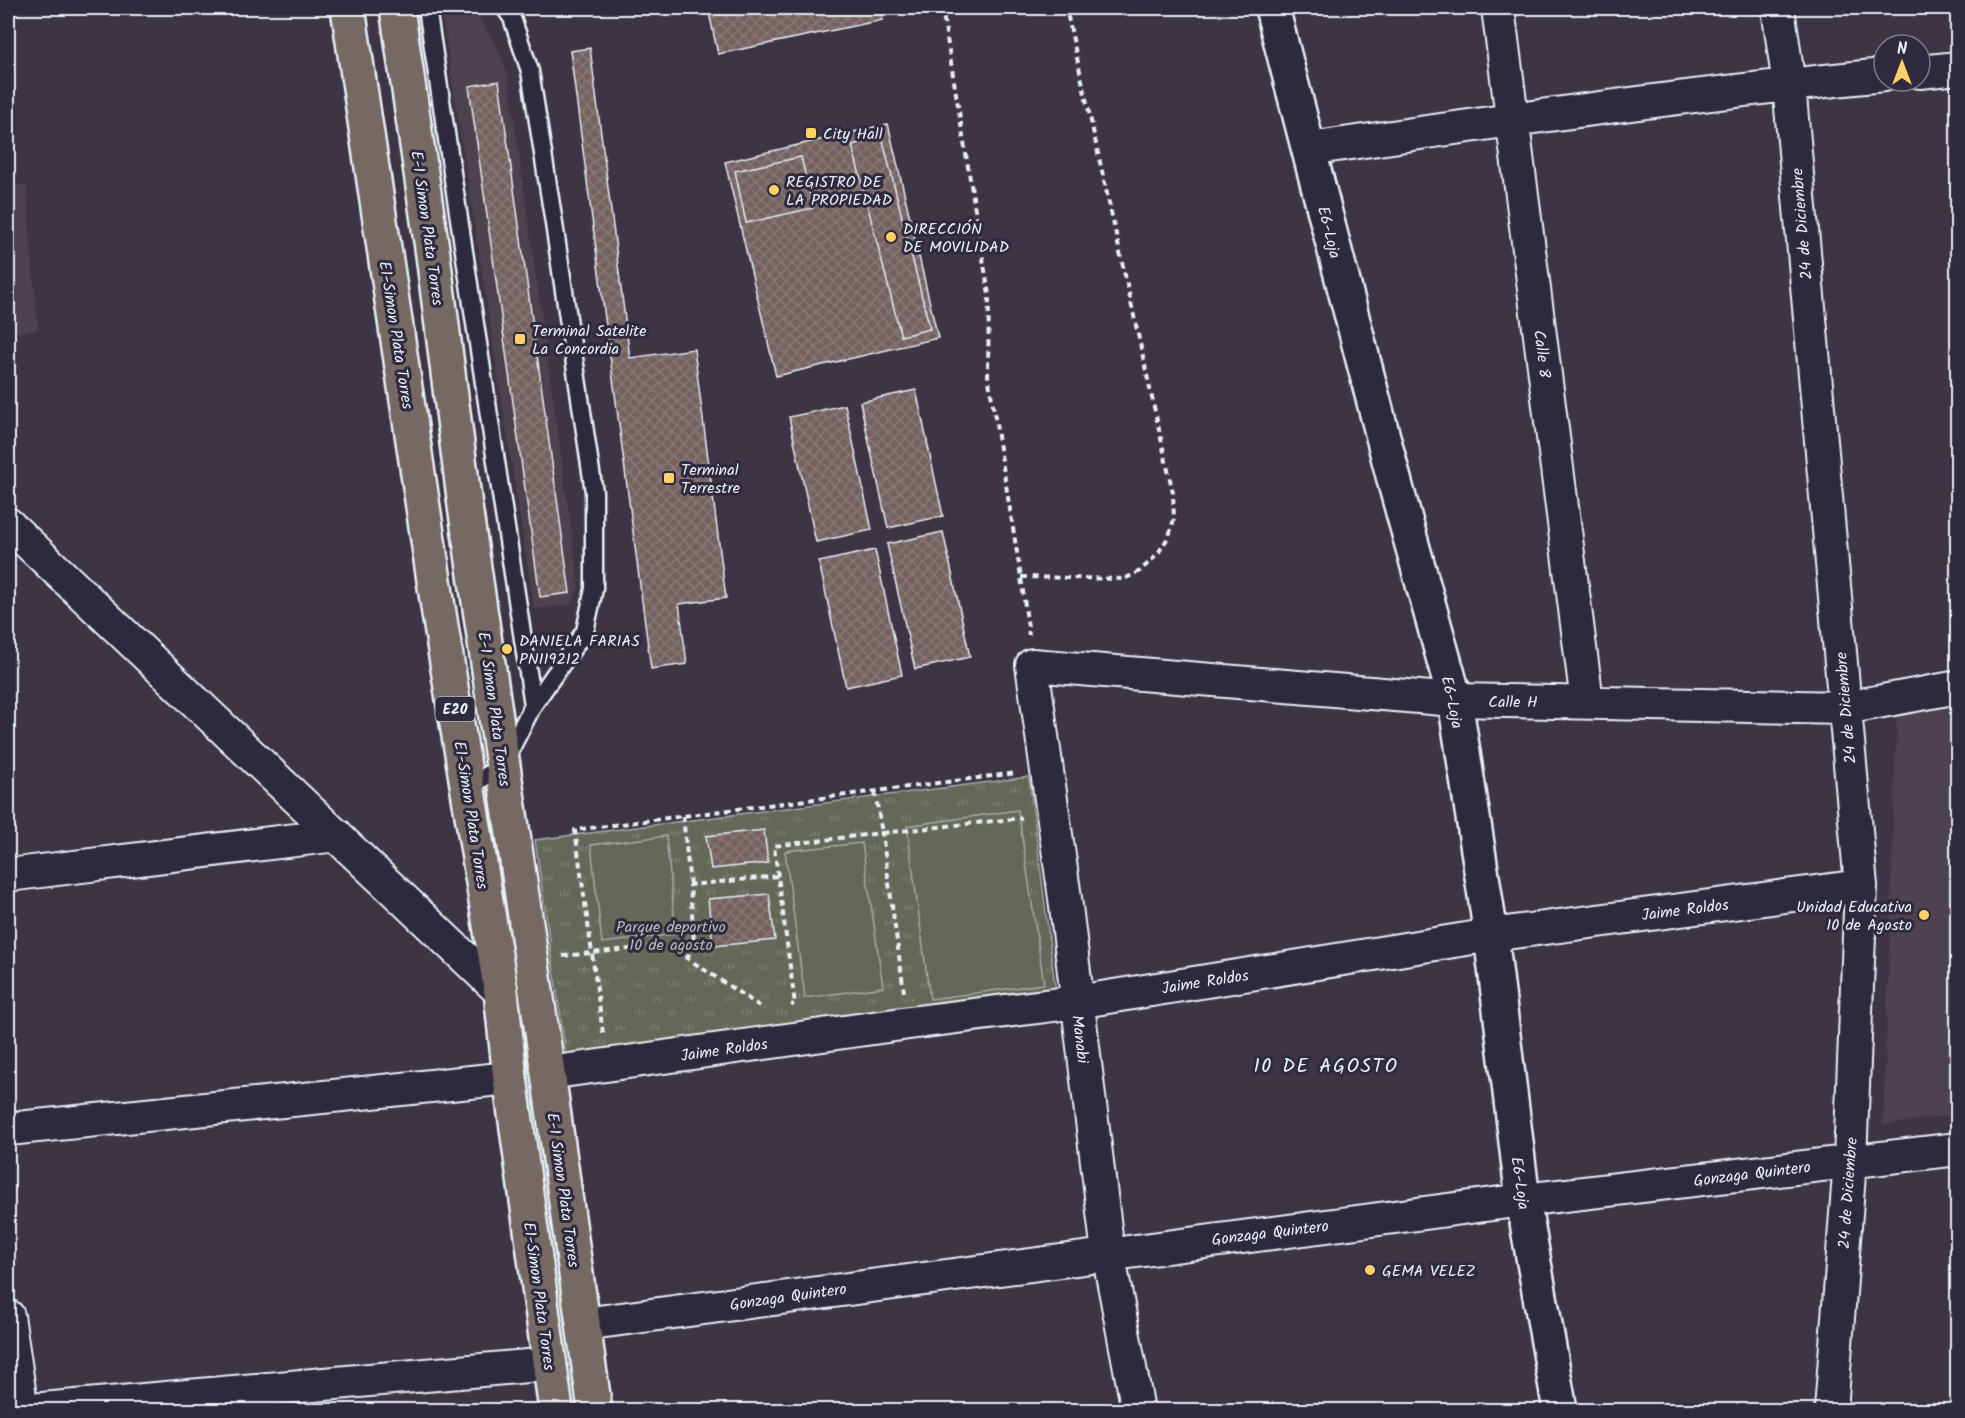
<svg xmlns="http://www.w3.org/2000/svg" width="1965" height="1418" font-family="Kalam,sans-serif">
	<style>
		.built { fill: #4e424d }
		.park { fill: url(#park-tufts); stroke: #a6aca8; stroke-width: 1.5 }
		.pitch { fill: #656859; stroke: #a6aca8; stroke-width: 1.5 }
		.building { fill: url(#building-cross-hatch); stroke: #e8f1f8; stroke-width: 1.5 }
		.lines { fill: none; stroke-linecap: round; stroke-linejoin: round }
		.lane-casing { stroke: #e8f1f8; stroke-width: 21 }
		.street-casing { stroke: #e8f1f8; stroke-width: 36 }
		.secondary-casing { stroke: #e8f1f8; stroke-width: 38 }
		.highway-casing { stroke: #e8f1f8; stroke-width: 38 }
		.path { stroke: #e8f1f8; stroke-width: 4; stroke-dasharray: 6 4.5; stroke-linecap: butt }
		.lane { stroke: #2f2a3d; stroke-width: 16 }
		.street { stroke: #2f2a3d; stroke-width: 32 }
		.secondary { stroke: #2f2a3d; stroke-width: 33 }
		.highway { stroke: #766964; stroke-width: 33 }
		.poi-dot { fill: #ffd166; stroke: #2f2a3d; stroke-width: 2 }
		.labels { text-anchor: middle; stroke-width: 6; stroke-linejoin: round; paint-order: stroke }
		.shield { fill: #2f2a3d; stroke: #b0b5c0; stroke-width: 1.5 }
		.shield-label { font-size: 15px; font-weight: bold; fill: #e8f1f8 }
		.poi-label { font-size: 16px; fill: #e8f1f8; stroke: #2f2a3d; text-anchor: start }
		.street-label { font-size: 16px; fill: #e8f1f8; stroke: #2f2a3d }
		.park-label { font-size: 16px; fill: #b4bab8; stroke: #2f2a3d }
		.quarter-label { font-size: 20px; letter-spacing: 1.5px; fill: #e8f1f8; stroke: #2f2a3d }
	</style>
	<defs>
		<pattern id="park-tufts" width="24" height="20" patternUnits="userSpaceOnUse" patternTransform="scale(1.5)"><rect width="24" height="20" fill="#656859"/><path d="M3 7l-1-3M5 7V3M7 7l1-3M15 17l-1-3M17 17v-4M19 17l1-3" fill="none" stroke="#7b7e72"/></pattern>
		<pattern id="building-cross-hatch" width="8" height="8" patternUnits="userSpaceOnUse" patternTransform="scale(1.5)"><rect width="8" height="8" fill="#746261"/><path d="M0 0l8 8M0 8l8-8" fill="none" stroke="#887978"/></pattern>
	</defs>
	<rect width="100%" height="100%" fill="#3d3544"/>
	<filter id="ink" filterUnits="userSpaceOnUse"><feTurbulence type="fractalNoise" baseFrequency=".0167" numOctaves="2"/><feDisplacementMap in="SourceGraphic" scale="12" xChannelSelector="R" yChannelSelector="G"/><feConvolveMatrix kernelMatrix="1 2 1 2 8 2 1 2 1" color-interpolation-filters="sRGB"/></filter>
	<g filter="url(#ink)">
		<path class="built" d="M441,8H470L473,10L497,47L508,75L579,585L575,598L570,605L534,609Z
			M26,184L38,329L8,334V187Z
			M1957,704V1115L1883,1125L1897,715Z"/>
		<path class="park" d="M1029,777L1056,993L567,1062L535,840Z"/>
		<path class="pitch" d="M1018,810L1044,984L930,999L907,826Z
			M666,836L676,934L602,943L591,845Z
			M862,843L883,987L805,998L785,851Z"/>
		<path class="building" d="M708,8H881L883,20L718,54Z
			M590,48L630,358L694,349L726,598L679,604L687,664L651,669L570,51Z
			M499,81L570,593L540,597L469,86Z
			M888,124L938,338L776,376L725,162Z
			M882,137L930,329L901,336L852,145Z
			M801,157L813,208L746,223L735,171Z
			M916,390L943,516L888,528L860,402Z
			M845,405L872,530L816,542L789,417Z
			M943,532L970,657L915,669L887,544Z
			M875,550L902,675L846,687L819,562Z
			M764,830L768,863L711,869L706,836Z
			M769,894L775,940L713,946L708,899Z"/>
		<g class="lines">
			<defs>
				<path id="lane" d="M427,8L533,705
					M468,789L503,764L533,705L585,631L594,589V492L553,217L530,71L512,18L505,8"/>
				<path id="street" d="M1498,8L1587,702
					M1778,8L1789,85L1861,886L1850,1161L1831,1410
					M1920,72L1958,68
					M1309,149C1500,121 1691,94 1884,75
					M8,524L501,992
					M8,875L337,835
					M548,1073L909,1023L1077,1002L1491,935L1861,886
					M8,1129L510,1078
					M8,1316L22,1410
					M583,1324L1523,1200L1958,1149
					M31,1410L550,1364
					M1138,1410L1108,1253L1065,898L1032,665L1455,700L1845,708L1958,687"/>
				<path id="secondary" d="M1272,8L1396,487L1455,700L1491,935L1523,1200L1560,1410"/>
				<path id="highway" d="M348,8L440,620L501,992L510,1078L556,1410
					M397,8L433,255L465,506L548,1073L595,1410"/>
			</defs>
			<use href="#lane" class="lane-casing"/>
			<use href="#street" class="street-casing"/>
			<use href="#secondary" class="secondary-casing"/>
			<use href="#highway" class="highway-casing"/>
			<path class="path" d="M942,8L989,295L988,375L1021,577L1029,635
				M1021,577L1124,579L1140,571L1157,555L1169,536L1174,519L1173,493L1066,8
				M875,792L882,833L1022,818
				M683,816L690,885
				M778,876L774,846L882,833L904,992
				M563,956L667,945L764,1009
				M687,959L694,942L690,885L778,876L795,1004L791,1005
				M603,1033L575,830L1016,773"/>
			<use href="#lane" class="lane"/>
			<use href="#street" class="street"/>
			<use href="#secondary" class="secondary"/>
			<use href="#highway" class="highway"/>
		</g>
	</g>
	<g class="poi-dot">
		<rect x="805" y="127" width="12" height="12" rx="3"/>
		<circle cx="774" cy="190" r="6"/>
		<circle cx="891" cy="237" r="6"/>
		<rect x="514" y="333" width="12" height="12" rx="3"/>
		<rect x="663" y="472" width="12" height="12" rx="3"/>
		<circle cx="507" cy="649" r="6"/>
		<circle cx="1924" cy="915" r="6"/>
		<circle cx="1370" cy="1270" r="6"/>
	</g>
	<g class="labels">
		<rect class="shield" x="435.5" y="697" width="39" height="24" rx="4.5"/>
		<g class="shield-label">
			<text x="455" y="714">E20</text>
		</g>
		<g class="poi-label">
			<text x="823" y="139">City Hall</text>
			<text x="786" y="187">REGISTRO DE<tspan x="786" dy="18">LA PROPIEDAD</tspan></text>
			<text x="903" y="234">DIRECCIÓN<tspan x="903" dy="18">DE MOVILIDAD</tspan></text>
			<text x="532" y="336">Terminal Satelite<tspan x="532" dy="18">La Concordia</tspan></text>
			<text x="681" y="475">Terminal<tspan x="681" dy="18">Terrestre</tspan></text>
			<text x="519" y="646">DANIELA FARIAS<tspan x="519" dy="18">PN119212</tspan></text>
			<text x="1912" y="912" text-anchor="end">Unidad Educativa<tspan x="1912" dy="18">10 de Agosto</tspan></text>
			<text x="1382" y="1276">GEMA VELEZ</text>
		</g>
		<g class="street-label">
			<text transform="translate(1801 224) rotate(-95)" y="6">24 de Diciembre</text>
			<text transform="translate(428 228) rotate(82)" y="6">E-1 Simon Plata Torres</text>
			<text transform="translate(1330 232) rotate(76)" y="6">E6-Loja</text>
			<text transform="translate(397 335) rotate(81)" y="6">E1-Simon Plata Torres</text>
			<text transform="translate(1543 354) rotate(83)" y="6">Calle 8</text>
			<text x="1513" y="707">Calle H</text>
			<text transform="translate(1453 702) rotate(78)" y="6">E6-Loja</text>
			<text transform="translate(1845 708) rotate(-95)" y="6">24 de Diciembre</text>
			<text transform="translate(495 709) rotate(82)" y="6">E-1 Simon Plata Torres</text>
			<text transform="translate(472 815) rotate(81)" y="6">E1-Simon Plata Torres</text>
			<text transform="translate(1685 909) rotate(-7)" y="6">Jaime Roldos</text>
			<text transform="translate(1205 981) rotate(-9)" y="6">Jaime Roldos</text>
			<text transform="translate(1081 1039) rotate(83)" y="6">Manabi</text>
			<text transform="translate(724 1049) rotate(-8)" y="6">Jaime Roldos</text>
			<text transform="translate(1752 1173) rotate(-7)" y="6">Gonzaga Quintero</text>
			<text transform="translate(1521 1183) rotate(82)" y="6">E6-Loja</text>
			<text transform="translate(564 1190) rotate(82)" y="6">E-1 Simon Plata Torres</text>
			<text transform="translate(1847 1193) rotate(-86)" y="6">24 de Diciembre</text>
			<text transform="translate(1270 1232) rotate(-7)" y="6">Gonzaga Quintero</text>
			<text transform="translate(540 1296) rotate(82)" y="6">E1-Simon Plata Torres</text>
			<text transform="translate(788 1296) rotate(-8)" y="6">Gonzaga Quintero</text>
		</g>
		<g class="park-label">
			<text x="671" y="932">Parque deportivo<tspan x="671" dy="18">10 de agosto</tspan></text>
		</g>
		<g class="quarter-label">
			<text x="1326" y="1072">10 DE AGOSTO</text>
		</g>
	</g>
	<rect width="1965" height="1418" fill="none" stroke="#2f2a3d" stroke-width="30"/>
	<rect x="15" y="15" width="1935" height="1388" fill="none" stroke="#e8f1f8" stroke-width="2" filter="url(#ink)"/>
	<g transform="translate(1902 63)"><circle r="28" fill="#2f2a3d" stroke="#797a88" stroke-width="1.5"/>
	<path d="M0-4.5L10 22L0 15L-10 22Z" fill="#ffd166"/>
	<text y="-9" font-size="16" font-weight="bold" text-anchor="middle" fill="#e8f1f8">N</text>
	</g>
</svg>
